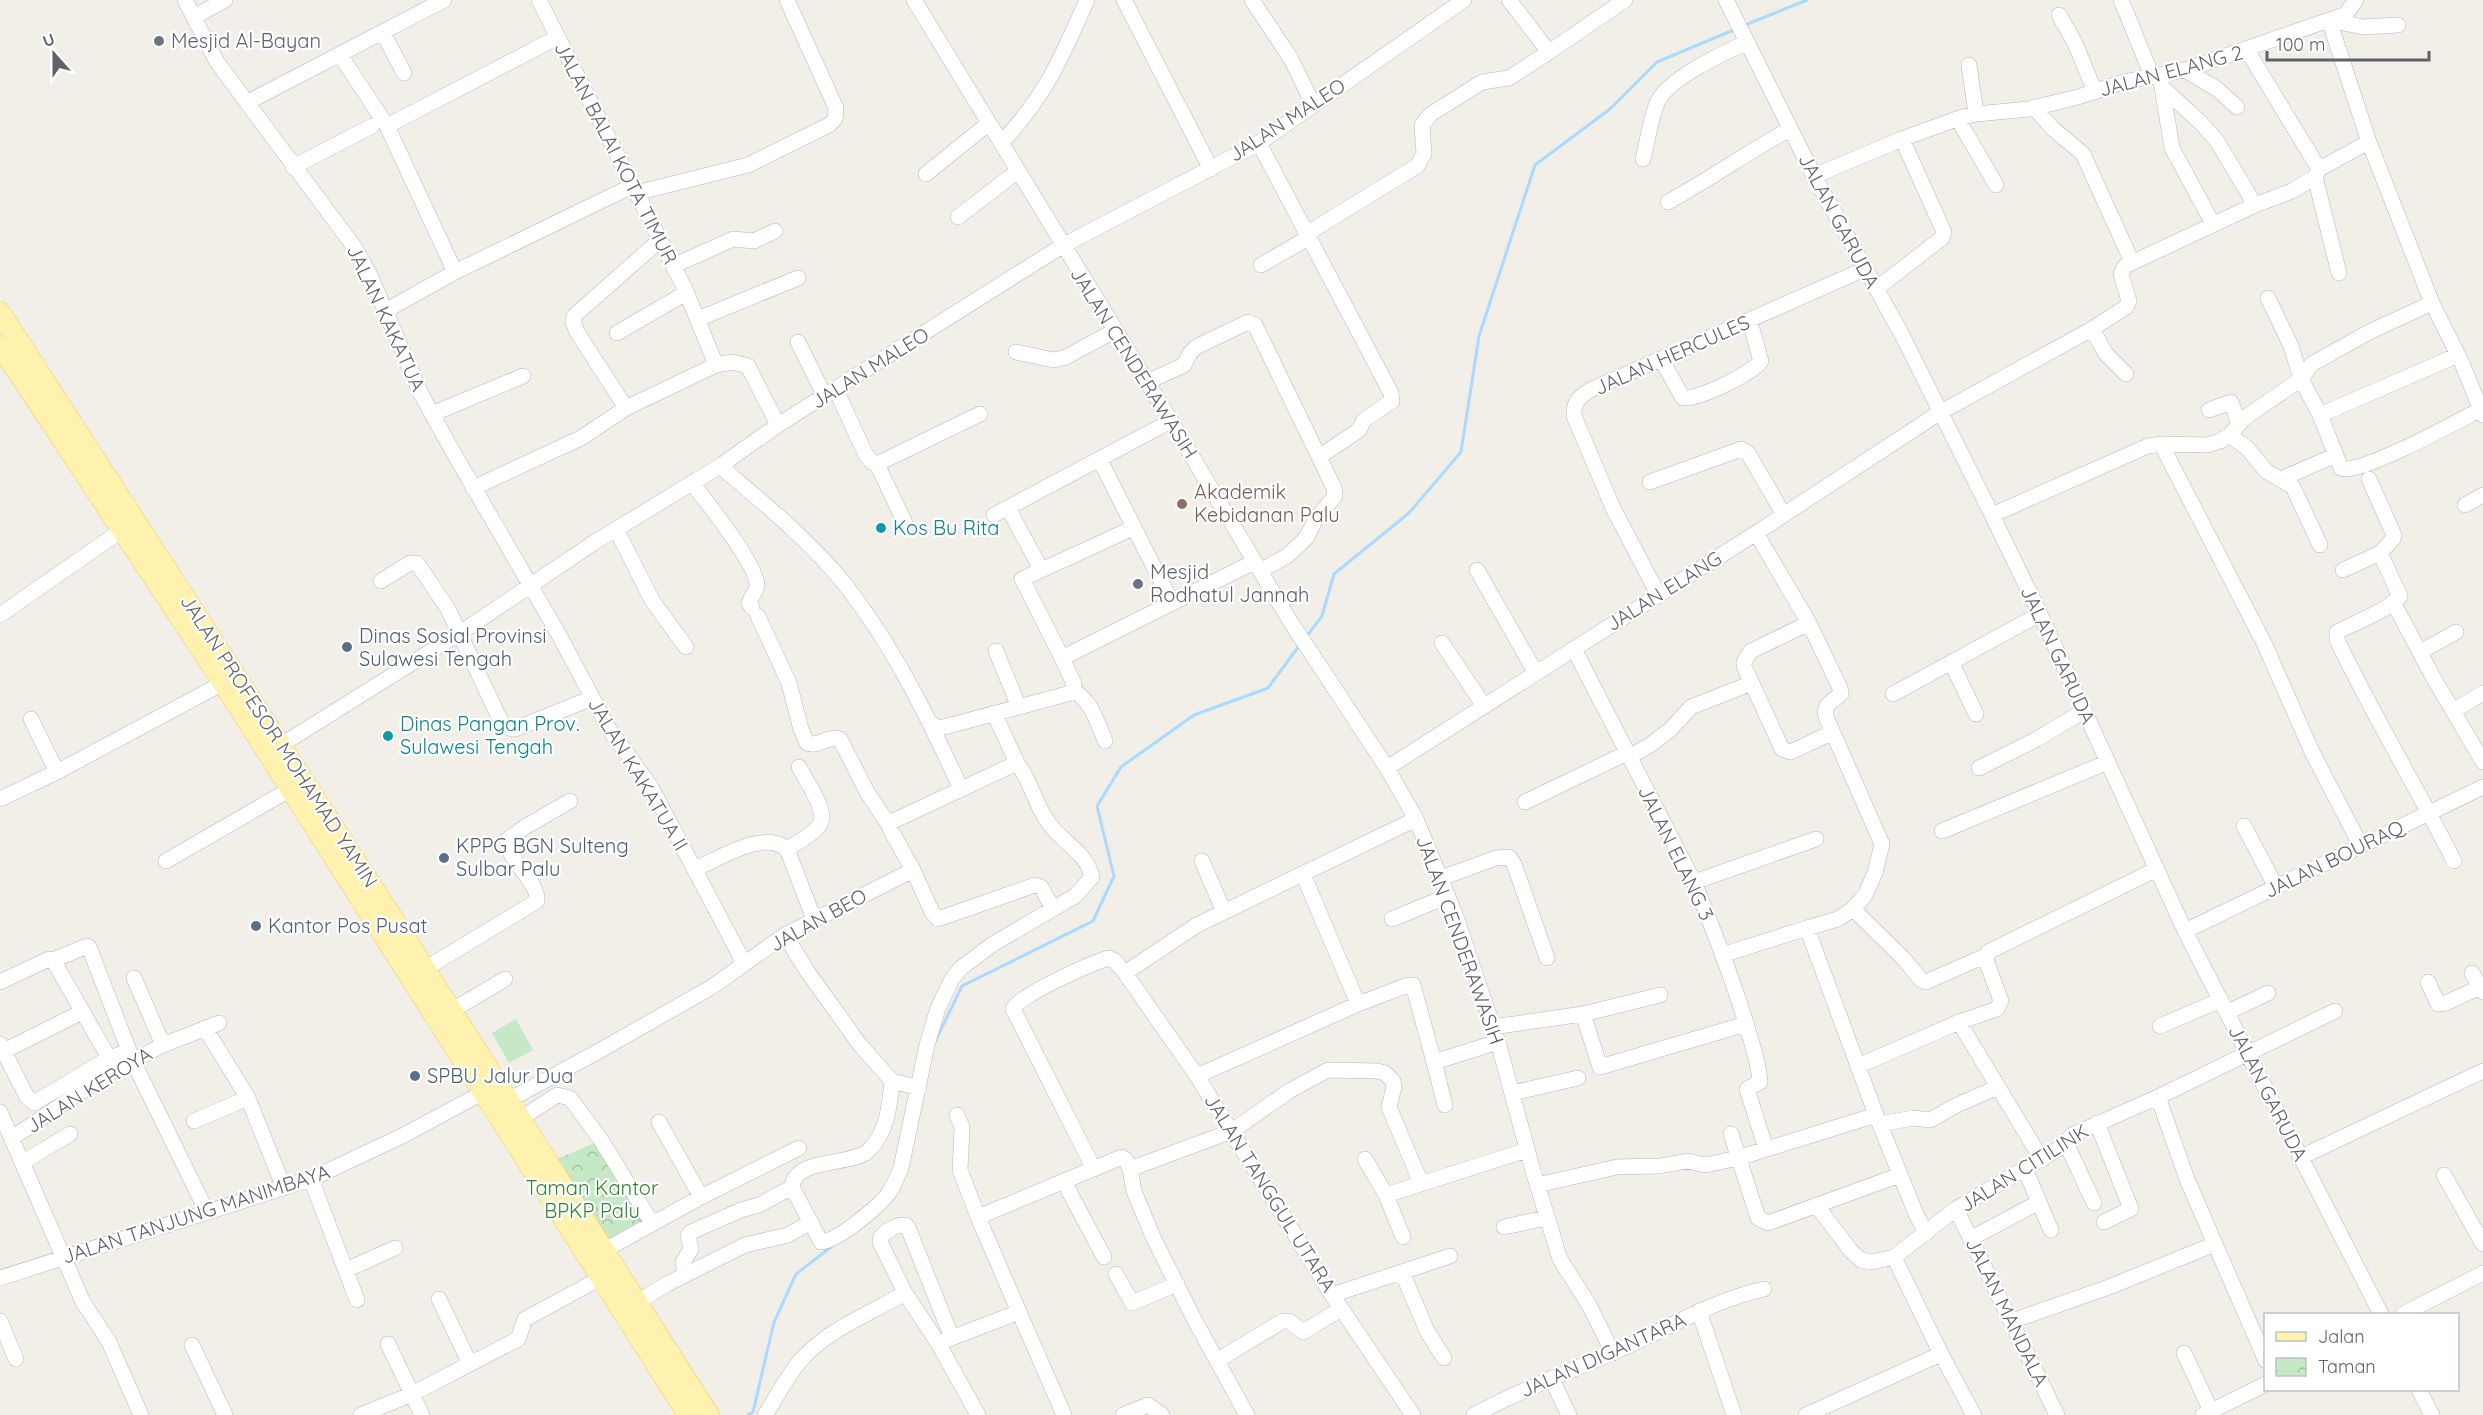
<svg xmlns="http://www.w3.org/2000/svg" width="2483" height="1415" font-family="Quicksand,sans-serif">
	<style>
		.grass { fill: #c5e8c5 }
		.park { fill: url(#park-crowns) }
		.lines { fill: none; stroke-linecap: round; stroke-linejoin: round }
		.stream { stroke: #aadaff; stroke-width: 3 }
		.minor-casing { stroke: #b5b8bc; stroke-width: 16 }
		.major-casing { stroke: #f2c960; stroke-width: 21 }
		.minor { stroke: #fff; stroke-width: 15 }
		.major { stroke: #fff2af; stroke-width: 20 }
		.worship-dot { fill: #6b7280; stroke: #fff; stroke-width: 2 }
		.education-dot { fill: #8d6e63; stroke: #fff; stroke-width: 2 }
		.culture-dot { fill: #0f9aa8; stroke: #fff; stroke-width: 2 }
		.service-dot { fill: #5c6f8a; stroke: #fff; stroke-width: 2 }
		.labels { text-anchor: middle; stroke-width: 4.5; stroke-linejoin: round; paint-order: stroke }
		.worship-label { font-size: 20px; fill: #5b616d; stroke: #fff; text-anchor: start }
		.street-label { font-size: 20px; fill: #5f6368; stroke: #fff }
		.education-label { font-size: 20px; fill: #785e54; stroke: #fff; text-anchor: start }
		.culture-label { font-size: 20px; fill: #0d838f; stroke: #fff; text-anchor: start }
		.service-label { font-size: 20px; fill: #4e5e75; stroke: #fff; text-anchor: start }
		.park-label { font-size: 20px; fill: #348238; stroke: #fff }
	</style>
	<defs>
		<pattern id="park-crowns" width="20" height="18" patternUnits="userSpaceOnUse" patternTransform="scale(1.5)"><rect width="20" height="18" fill="#c5e8c5"/><path d="M2 6a3 3 0 1 1 6 0M12 15a3 3 0 1 1 6 0" fill="none" stroke="#a3c0a4"/></pattern>
	</defs>
	<rect width="100%" height="100%" fill="#f1efe8"/>
	<path class="grass" d="M516,1019L533,1050L509,1063L492,1033Z"/>
	<path class="park" d="M597,1142L648,1225L609,1252L538,1167Z"/>
	<g class="lines">
		<path class="stream" d="M1745,25L1807,0
			M1307,636L1322,616L1334,574L1409,513L1461,452L1479,336L1535,165L1610,109L1657,62L1736,29
			M935,1042L962,986L1093,921L1114,876L1097,806L1121,767L1194,715L1268,688L1299,646
			M748,1415L753,1412L774,1322L796,1274L835,1244"/>
		<defs>
			<path id="minor" d="M185,0L217,62L355,248L369,273L421,394L448,443L558,633L609,729L651,787L744,963
				M539,0L685,289L716,365
				M914,0L1171,421L1290,621L1387,768L1416,819L1455,914L1498,1042L1533,1171L1560,1259L1589,1305L1613,1353
				M1124,0L1211,169
				M1252,0L1291,59L1313,104
				M1726,0L1814,176L1901,333L1992,515L2040,614L2185,931L2381,1314
				M2121,0L2152,76
				M2059,15L2075,43L2095,92
				M194,17L225,0
				M2329,20L2363,27L2398,25
				M2329,20L2346,14L2356,0
				M383,33L404,73
				M2247,50L2319,169
				M1549,52L1625,0
				M340,55L387,126L455,272L632,186
				M1969,65L1976,114
				M2185,70L2217,89L2237,107
				M2160,75L2172,148L2213,224
				M2163,88L2201,123L2217,141L2255,205
				M248,102L444,0
				M2034,107L2052,128L2083,154L2132,262
				M1958,119L1996,185
				M387,126L558,37
				M1001,143C1045,97 1062,57 1087,0
				M1643,159C1648,141 1650,118 1658,101C1670,78 1723,53 1746,43
				M293,167L372,126
				M926,174L989,123
				M1814,176L1902,139L1962,117L1976,114L2029,109L2078,97L2123,82L2185,70L2329,20L2369,142L2432,303L2461,361L2483,415
				M2315,177L2339,273
				M636,193L748,165L829,125L835,119L836,108L787,0
				M1668,202C1710,179 1748,152 1790,129
				M958,217L1018,171
				M1306,234L1417,166L1424,154L1422,125L1431,114L1482,82L1509,78L1549,52L1509,0
				M1261,265L1308,238
				M673,266L733,239L754,241L775,231
				M1876,289L1942,238L1944,232L1902,139
				M2268,298L2291,346L2301,379L2320,415L2458,355
				M385,311L455,272
				M698,319L798,278
				M2092,329L2106,354L2126,374
				M617,333L686,293
				M798,342L825,397
				M1016,352L1054,360L1066,357L1114,331
				M1661,359L1683,398C1698,400 1753,373 1761,361L1750,322
				M1147,382L1184,365L1190,353L1196,347L1248,322L1255,325L1319,457L1359,430L1364,420L1392,401L1391,393L1259,143
				M836,390L866,455L872,462L877,464L905,523
				M626,408L577,332L573,322L574,316L660,240
				M2209,410L2231,402L2239,424
				M432,414L523,376
				M2320,415L2341,468C2357,477 2462,419 2483,408
				M2230,435L2248,449L2266,471L2293,487L2320,545
				M2161,444L2264,643L2312,752L2361,846
				M1100,460L1172,603
				M877,464L980,414
				M720,466C762,502 808,539 843,582C893,645 928,717 961,789
				M2281,479L2336,455
				M2369,479L2394,535L2393,539L2380,553
				M1650,482L1741,449L1748,453L1784,515
				M692,483C706,501 758,566 757,586C756,592 751,597 749,603L752,608
				M473,488L581,438L626,408L716,365L733,362L748,366L778,425
				M2465,505L2483,495
				M1008,508L1041,569
				M994,515L1171,421
				M1992,515L2148,446L2161,444L2208,445L2220,441L2230,435L2243,419L2301,379L2312,364L2369,332L2432,303
				M616,529L653,602L686,647
				M1756,533L1809,623L1840,688L1841,694C1832,702 1823,704 1826,717L1882,844L1875,873L1865,895L1853,909L1838,919L1807,928
				M1477,570L1536,673
				M2343,570L2380,553L2400,596C2392,609 2352,624 2337,632V640C2373,715 2416,786 2454,861
				M1260,571L1287,556L1299,545L1307,537L1315,520L1335,496L1334,488L1319,457
				M381,581L410,563H417L448,609L496,711C501,721 503,729 515,729L592,698
				M1658,594L1613,508L1574,416C1573,403 1579,397 1590,390L1865,269
				M2393,602L2433,677L2483,762
				M0,615L122,530
				M758,616L789,683L801,729L807,743C818,748 828,735 840,739L867,792L889,825
				M1809,623L1751,651L1744,662V666L1782,749L1790,752L1795,750L1831,733
				M1442,643L1484,706
				M1574,649L1694,882C1713,928 1731,975 1746,1023C1751,1042 1759,1062 1760,1082L1747,1089L1766,1149
				M996,651L1019,707
				M2420,652L2456,632
				M1062,658L1022,579L1133,528
				M1951,662L1976,714
				M1073,690C1092,702 1097,721 1105,741
				M1893,694L2040,614
				M2453,711L2483,693
				M31,719L57,772
				M931,723L937,728L944,727L1067,694L1073,690L1074,684L1062,658L1254,562
				M281,745L460,633L595,542L720,466L778,425L1062,246L1259,143L1464,0
				M1629,757L1650,745L1670,730L1691,707L1752,683
				M1387,768L1756,533L1939,413L2092,329L2126,307L2129,301L2121,274L2125,266L2255,205L2292,191L2315,177L2319,169L2369,142
				M1979,768L2037,739L2084,711
				M0,799L57,772L223,683
				M1525,802L1627,753
				M2244,826L2276,887
				M1942,831L2108,762
				M787,849C797,843 810,836 818,827C831,814 806,781 799,767
				M166,861L289,790
				M1202,861L1224,912
				M695,869C719,859 764,829 787,849L814,919
				M913,870L932,912L938,919L1035,885L1041,887L1053,909
				M1441,878L1496,858L1509,857L1514,864L1547,958
				M1694,882L1816,839
				M1853,909L1904,959L1921,980L1926,982L1985,956
				M1392,919L1448,896
				M2185,931L2483,787
				M785,935L807,971L860,1045L892,1081L919,1088
				M1722,955L1807,928L1876,1115L1916,1214L1926,1233
				M53,960L87,946L89,947L133,1061L207,1212
				M425,969L537,901C539,882 507,860 507,840L525,827L570,801
				M1125,973L1197,925L1416,819
				M2472,973L2483,992
				M0,982L49,959L53,960L109,1058
				M2428,982L2438,1004L2446,1003L2480,987
				M1660,995L1583,1014L1600,1067L1746,1024
				M1358,1004L1408,985H1413L1434,1062L1498,1042
				M451,1011L505,979
				M2228,1012L2268,993
				M1959,1022L2042,1160
				M2160,1026L2221,1000
				M1493,1027L1583,1014
				M205,1028L248,1098L284,1188
				M0,1044L27,1097L34,1103L109,1058L129,1051
				M163,1045L219,1023
				M4,1051L82,1012
				M1434,1062L1445,1105
				M1858,1066L1959,1022L1997,1009L2001,1001L1986,960L1988,952L2157,869
				M1197,1076L1358,1004L1303,874
				M1512,1093L1578,1078
				M2158,1097L2187,1179L2215,1244
				M509,1100L599,1051L710,988L785,935L913,870L890,829L891,822L1017,763L994,713
				M0,1112L83,1302L109,1342L141,1415
				M957,1115L962,1127L960,1170L978,1217
				M520,1119L557,1095L570,1098L601,1140L652,1223
				M194,1121L248,1098
				M659,1122L701,1197
				M2097,1123L2131,1209L2104,1222
				M1880,1124L1913,1118L1930,1120L1957,1105L1998,1087
				M1731,1134L1758,1218L1768,1223L1900,1175
				M15,1136L103,1077L163,1045L134,978
				M2066,1143L2094,1203
				M2301,1157L2483,1071
				M1365,1159L1386,1195L1527,1150
				M23,1162L70,1134
				M1094,1169L1013,1009C1019,995 1092,963 1109,958L1115,961L1125,973L1197,1076L1332,1295L1413,1415
				M1130,1169L1232,1131L1289,1091L1328,1070L1377,1071L1385,1073L1393,1081L1394,1087L1389,1107L1421,1183
				M2025,1169L2051,1230
				M2444,1175L2483,1244
				M311,1179L357,1300
				M1064,1182L1104,1257
				M1537,1185L1617,1167L1660,1166L1687,1161L1706,1165L1738,1158L1876,1115
				M792,1187L821,1242C836,1242 878,1207 888,1194C894,1186 897,1178 901,1168L927,1045L938,1008L952,979L961,968L993,944L1075,896L1092,877C1086,851 1062,843 1048,822C1035,804 1031,781 1017,763
				M1386,1195L1403,1237
				M1816,1205L1851,1251L1861,1260L1872,1262L1894,1257L1956,1209L2063,1146L2072,1135L2158,1097L2335,1011
				M1956,1209L2057,1415
				M1504,1227L1546,1218
				M1972,1238L2039,1202
				M603,1251L701,1197L799,1148
				M1894,1257L1941,1354L1974,1415
				M346,1270L395,1248
				M1402,1272L1427,1331L1444,1358
				M685,1274L683,1262L691,1249L688,1236L691,1232L741,1210L759,1205L792,1187C795,1157 851,1166 868,1151C887,1134 890,1104 892,1081
				M1116,1274L1132,1303L1177,1284
				M0,1278L311,1179L404,1135L484,1092
				M905,1293L880,1242L881,1237C887,1230 897,1224 906,1225L909,1230L952,1338
				M1332,1295L1450,1256
				M439,1299L470,1364
				M636,1303L667,1284L745,1245L788,1235L811,1222
				M1699,1311L1734,1415
				M1019,1312L1064,1415
				M2403,1314L2483,1273
				M0,1321L16,1359
				M2012,1321L2109,1287L2215,1244L2266,1361
				M938,1343L1019,1312L978,1217L1122,1157L1126,1160L1130,1169L1134,1191L1153,1237L1194,1319L1247,1415
				M388,1344L422,1415
				M192,1345L225,1415
				M2184,1353L2211,1411
				M1218,1360L1283,1321H1289L1303,1332L1341,1309
				M1551,1378L1569,1415
				M2419,1390L2432,1415
				M361,1415L412,1394L518,1339L525,1319L601,1278
				M765,1415C777,1397 786,1377 801,1360C828,1329 870,1314 905,1293L938,1343L978,1415
				M1123,1415L1148,1405L1162,1415
				M1474,1415C1518,1391 1566,1373 1612,1353C1663,1331 1710,1301 1764,1289
				M1806,1415L1941,1354
				M2203,1415L2266,1384"/>
			<path id="major" d="M0,312L385,906L709,1415
				M0,346L223,683L688,1415"/>
		</defs>
		<use href="#minor" class="minor-casing"/>
		<use href="#major" class="major-casing"/>
		<use href="#minor" class="minor"/>
		<use href="#major" class="major"/>
	</g>
	<g class="worship-dot">
		<circle cx="159" cy="41" r="6"/>
		<circle cx="1138" cy="584" r="6"/>
	</g>
	<circle class="education-dot" cx="1182" cy="504" r="6"/>
	<g class="culture-dot">
		<circle cx="881" cy="528" r="6"/>
		<circle cx="388" cy="736" r="6"/>
	</g>
	<g class="service-dot">
		<circle cx="347" cy="647" r="6"/>
		<circle cx="444" cy="858" r="6"/>
		<circle cx="256" cy="926" r="6"/>
		<circle cx="415" cy="1076" r="6"/>
	</g>
	<g class="labels">
		<g class="worship-label">
			<text x="171" y="48">Mesjid Al-Bayan</text>
			<text x="1150" y="579">Mesjid<tspan x="1150" dy="23">Rodhatul Jannah</tspan></text>
		</g>
		<g class="street-label">
			<text transform="translate(2171 71) rotate(-15)" y="7">JALAN ELANG 2</text>
			<text transform="translate(1287 120) rotate(-33)" y="7">JALAN MALEO</text>
			<text transform="translate(616 153) rotate(63)" y="7">JALAN BALAI KOTA TIMUR</text>
			<text transform="translate(1839 221) rotate(62)" y="7">JALAN GARUDA</text>
			<text transform="translate(386 318) rotate(65)" y="7">JALAN KAKATUA</text>
			<text transform="translate(1672 355) rotate(-24)" y="7">JALAN HERCULES</text>
			<text transform="translate(1134 363) rotate(58)" y="7">JALAN CENDERAWASIH</text>
			<text transform="translate(870 368) rotate(-32)" y="7">JALAN MALEO</text>
			<text transform="translate(1664 591) rotate(-32)" y="7">JALAN ELANG</text>
			<text transform="translate(2058 655) rotate(65)" y="7">JALAN GARUDA</text>
			<text transform="translate(279 741) rotate(57)" y="7">JALAN PROFESOR MOHAMAD YAMIN</text>
			<text transform="translate(638 774) rotate(59)" y="7">JALAN KAKATUA II</text>
			<text transform="translate(1676 853) rotate(64)" y="7">JALAN ELANG 3</text>
			<text transform="translate(2334 859) rotate(-26)" y="7">JALAN BOURAQ</text>
			<text transform="translate(818 920) rotate(-29)" y="7">JALAN BEO</text>
			<text transform="translate(1460 940) rotate(70)" y="7">JALAN CENDERAWASIH</text>
			<text transform="translate(89 1090) rotate(-32)" y="7">JALAN KEROYA</text>
			<text transform="translate(2268 1093) rotate(63)" y="7">JALAN GARUDA</text>
			<text transform="translate(2024 1168) rotate(-32)" y="7">JALAN CITILINK</text>
			<text transform="translate(1270 1193) rotate(58)" y="7">JALAN TANGGUL UTARA</text>
			<text transform="translate(196 1214) rotate(-18)" y="7">JALAN TANJUNG MANIMBAYA</text>
			<text transform="translate(2007 1312) rotate(64)" y="7">JALAN MANDALA</text>
			<text transform="translate(1603 1355) rotate(-24)" y="7">JALAN DIGANTARA</text>
		</g>
		<g class="education-label">
			<text x="1194" y="499">Akademik<tspan x="1194" dy="23">Kebidanan Palu</tspan></text>
		</g>
		<g class="culture-label">
			<text x="893" y="535">Kos Bu Rita</text>
			<text x="400" y="731">Dinas Pangan Prov.<tspan x="400" dy="23">Sulawesi Tengah</tspan></text>
		</g>
		<g class="service-label">
			<text x="359" y="643">Dinas Sosial Provinsi<tspan x="359" dy="23">Sulawesi Tengah</tspan></text>
			<text x="456" y="853">KPPG BGN Sulteng<tspan x="456" dy="23">Sulbar Palu</tspan></text>
			<text x="268" y="933">Kantor Pos Pusat</text>
			<text x="427" y="1083">SPBU Jalur Dua</text>
		</g>
		<g class="park-label">
			<text x="592" y="1195">Taman Kantor<tspan x="592" dy="23">BPKP Palu</tspan></text>
		</g>
	</g>
	<rect x="2264" y="1313" width="195" height="78" fill="#ffffff" stroke="#bfc1c3" stroke-width="1.5"/>
	<rect x="2276" y="1332" width="30" height="9" fill="#fff2af" stroke="#bfc1c3" stroke-width="1.5"/>
	<text x="2318" y="1343" font-size="18" fill="#5f6368">Jalan</text>
	<rect x="2276" y="1358" width="30" height="18" fill="url(#park-crowns)" stroke="#bfc1c3" stroke-width="1.5"/>
	<text x="2318" y="1373" font-size="18" fill="#5f6368">Taman</text>
	<g transform="translate(54 54) rotate(339)" stroke="#ffffff" stroke-width="4.5" paint-order="stroke">
	<path d="M0-4.5L10 22L0 15L-10 22Z" fill="#5f6368"/>
	<text y="-9" font-size="16" font-weight="bold" text-anchor="middle" fill="#5f6368">U</text>
	</g>
	<path d="M2267 51v9h162v-9" fill="none" stroke="#5f6368" stroke-width="3"/>
	<text x="2276" y="51" font-size="18" fill="#5f6368" stroke="#ffffff" stroke-width="4.5" paint-order="stroke">100 m</text>
</svg>
